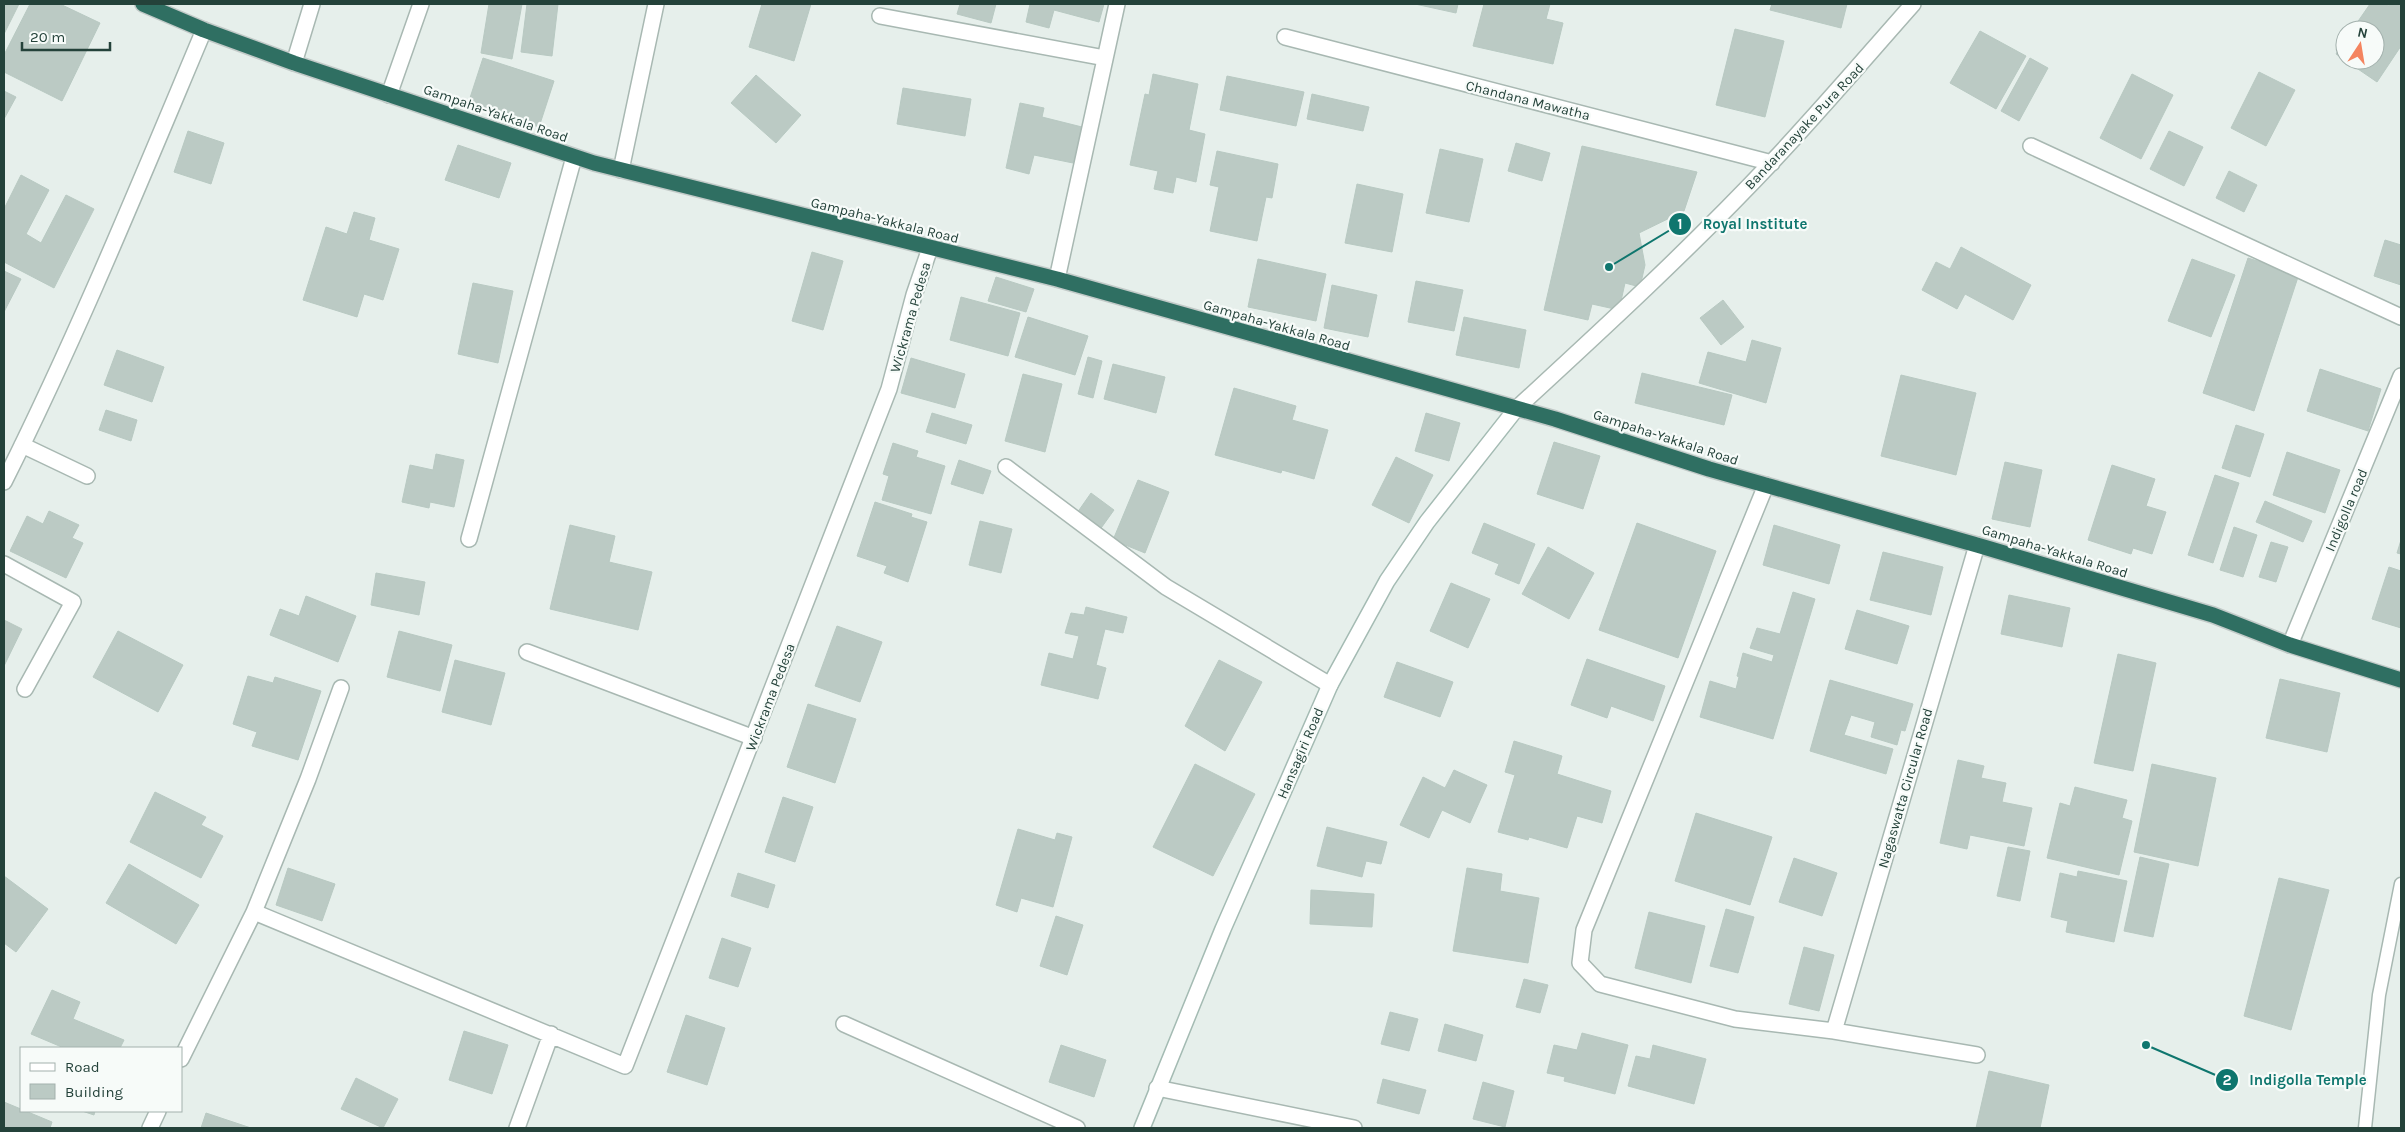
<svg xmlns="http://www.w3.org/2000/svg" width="2405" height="1132" font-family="Karla,sans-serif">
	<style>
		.building { fill: #bbcac4; stroke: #b8c9c2 }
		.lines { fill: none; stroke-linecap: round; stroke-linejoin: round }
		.lane-casing { stroke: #a8b8b2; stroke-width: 15 }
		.street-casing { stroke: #a8b8b2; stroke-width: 18 }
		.secondary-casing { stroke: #a4bbb3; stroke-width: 18 }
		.highway-casing { stroke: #c2cac8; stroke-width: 18 }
		.lane { stroke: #fff; stroke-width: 12 }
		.street { stroke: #fff; stroke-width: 15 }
		.secondary { stroke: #fff; stroke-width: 15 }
		.highway { stroke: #2f6f62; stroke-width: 15 }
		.labels { text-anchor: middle; stroke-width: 4.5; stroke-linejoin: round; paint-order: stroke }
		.street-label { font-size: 14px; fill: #24423a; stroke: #f7fbf9 }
		.leader { fill: none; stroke: #0f766e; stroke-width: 2 }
		.callout-dot { fill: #0f766e; stroke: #f7fbf9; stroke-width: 2 }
		.mark-label { font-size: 15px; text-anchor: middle; font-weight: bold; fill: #fff }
		.callout-label { font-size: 15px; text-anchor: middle; font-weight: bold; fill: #0f766e; stroke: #f7fbf9; stroke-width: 4.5; stroke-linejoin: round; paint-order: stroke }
	</style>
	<rect width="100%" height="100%" fill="#e6efeb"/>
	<path class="building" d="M4,4H19L4,34Z
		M30,4H60L100,23L62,101L4,72V55Z
		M489,4H522L512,59L481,53Z
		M527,4H558L552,56L521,52Z
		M762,4H811L794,61L749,47Z
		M960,4H996L991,23L957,14Z
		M1030,4H1104L1099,22L1054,10L1049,28L1026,22Z
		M1415,4H1458L1456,13Z
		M1484,4H1550L1546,19L1563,23L1553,64L1473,46Z
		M1772,4H1847L1841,28L1770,10Z
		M2370,4H2385L2389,6L2390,4H2401V46L2377,82L2336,54L2345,40V60H2375V30H2352Z
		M1735,29L1784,41L1765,117L1716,105Z
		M1980,31L2026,56L1996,109L1950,83Z
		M483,58L554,81L539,127L468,104Z
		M2030,58L2048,68L2019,121L2001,111Z
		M2259,72L2295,90L2266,146L2231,128Z
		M1153,74L1198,84L1189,130L1205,134L1196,182L1176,177L1173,193L1154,189L1158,171L1130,165L1145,94L1149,95Z
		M2132,74L2173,95L2141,159L2100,138Z
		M756,75L801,115L776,143L731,103Z
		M1227,76L1304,92L1296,126L1220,110Z
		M903,88L971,99L965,136L897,124Z
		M4,91L16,97L4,119Z
		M1312,94L1369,107L1363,131L1307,119Z
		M1020,103L1044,108L1042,117L1082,127L1073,163L1034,155L1029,174L1006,168Z
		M188,131L224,143L211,184L174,172Z
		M2169,131L2203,147L2184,186L2150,169Z
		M1516,143L1550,153L1542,181L1508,171Z
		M458,145L511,163L499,198L445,180Z
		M1582,146L1697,172L1684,211L1639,233L1645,265L1640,287L1625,283L1619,310L1592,304L1588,320L1544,310Z
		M1440,149L1483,159L1469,222L1426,213Z
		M1217,151L1278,164L1272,198L1266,197L1257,241L1210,231L1219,187L1210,185Z
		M2229,171L2257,185L2244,212L2216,198Z
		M21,175L49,190L26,234L41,243L66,195L94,209L54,288L4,262V209Z
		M1357,184L1403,194L1392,252L1345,243Z
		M354,212L375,218L369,240L399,249L383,300L364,294L357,317L303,300L326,227L347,234Z
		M2385,240L2401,245V285L2374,276Z
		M1961,247L2031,285L2013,320L1965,294L1957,309L1922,290L1936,262L1950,269Z
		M812,252L843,261L823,330L792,321Z
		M2248,258L2299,274L2254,411L2203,393Z
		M1258,259L1326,274L1316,321L1248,307Z
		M2192,259L2235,275L2211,337L2168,321Z
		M4,271L21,279L4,312Z
		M996,277L1034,289L1026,312L988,301Z
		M1416,281L1463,290L1454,331L1408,322Z
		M473,283L513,291L498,363L458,354Z
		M1332,285L1377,295L1368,337L1324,328Z
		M961,297L1020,313L1008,356L950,340Z
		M1723,300L1744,327L1721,345L1700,318Z
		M1028,317L1088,336L1075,375L1015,357Z
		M1464,317L1526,330L1519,368L1456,355Z
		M1752,340L1781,348L1766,403L1699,383L1708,352L1746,362Z
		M117,350L164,367L152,402L104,385Z
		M1088,357L1102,361L1093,398L1078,394Z
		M911,358L965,374L955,408L901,393Z
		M1113,364L1165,377L1156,413L1104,399Z
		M2320,369L2381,389L2368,431L2307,411Z
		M1642,373L1732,395L1724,425L1635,403Z
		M1023,374L1062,384L1045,452L1005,441Z
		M1901,375L1976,393L1956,475L1881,456Z
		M1234,388L1296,406L1292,420L1328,430L1314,479L1282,470L1281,473L1215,455Z
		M106,410L137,420L131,441L99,430Z
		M932,413L972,425L966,444L926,432Z
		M1426,413L1460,423L1449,461L1415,451Z
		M2236,425L2264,434L2250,477L2222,468Z
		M1554,442L1600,456L1583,509L1537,494Z
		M893,443L918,451L916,457L945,466L931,514L882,500L889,476L883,474Z
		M2287,452L2340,470L2325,513L2273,495Z
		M436,454L464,460L454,507L430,502L429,508L402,502L410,465L433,470Z
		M1396,457L1433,475L1409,523L1372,505Z
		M959,460L991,471L983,494L951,484Z
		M2005,462L2042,470L2030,527L1992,519Z
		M2112,465L2155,479L2146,506L2166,512L2152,554L2133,548L2131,554L2088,540Z
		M2215,475L2239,483L2213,563L2188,555Z
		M1138,480L1169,492L1145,553L1113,540Z
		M1091,493L1114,510L1099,531L1077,513Z
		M2265,501L2312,521L2303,542L2256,522Z
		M875,502L912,514L911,517L927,522L908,582L884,573L887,566L857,556Z
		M49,511L79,525L72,538L83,543L66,578L10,551L27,516L43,524Z
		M980,521L1012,529L1001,573L969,565Z
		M1484,523L1535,544L1519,584L1495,574L1499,564L1472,553Z
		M1637,523L1716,551L1678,658L1599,630Z
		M570,525L615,536L609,562L652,572L638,630L550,609Z
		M1774,525L1840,545L1829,584L1763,565Z
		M2234,527L2257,535L2243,577L2220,570Z
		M2401,540V554L2397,553Z
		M2271,542L2288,547L2276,582L2259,577Z
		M1548,547L1594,573L1569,619L1522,594Z
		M1883,552L1943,567L1931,615L1870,600Z
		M2389,567L2401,571V628L2372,619Z
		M376,573L425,582L419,615L371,605Z
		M1451,583L1490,599L1468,648L1430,631Z
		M1793,592L1815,599L1773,739L1700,717L1710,681L1736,689L1739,677L1737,676L1743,653L1772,662L1774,655L1750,648L1757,628L1780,634Z
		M2009,595L2070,608L2062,647L2001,634Z
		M306,596L356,616L338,662L270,635L280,609L299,616Z
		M1086,607L1127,617L1123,633L1105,629L1096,665L1106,668L1098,699L1041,685L1049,653L1073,659L1079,636L1065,633L1071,613L1084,615Z
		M1857,610L1909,626L1897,664L1845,649Z
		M4,620L22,629L4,666Z
		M837,626L882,642L860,702L815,686Z
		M118,631L183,665L158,712L93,677Z
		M399,631L452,645L440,691L387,677Z
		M2118,654L2156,663L2133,771L2094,763Z
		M1587,659L1665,686L1653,721L1611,706L1607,718L1571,705Z
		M455,660L505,673L491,725L442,712Z
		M1219,660L1262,682L1225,751L1185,726Z
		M1397,662L1453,682L1440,717L1384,697Z
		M248,676L273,683L275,677L321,691L298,760L252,746L257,732L233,724Z
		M2280,679L2340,693L2327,752L2266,738Z
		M1830,680L1913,704L1905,731L1901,730L1897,745L1871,737L1875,722L1851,715L1844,735L1893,749L1886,774L1810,751Z
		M808,704L856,719L835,783L787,767Z
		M1514,741L1562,756L1557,774L1611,791L1602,823L1577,816L1567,848L1529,837L1528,840L1498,832L1515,775L1505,772Z
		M1958,760L1984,766L1981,778L2006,783L2002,802L2032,808L2024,846L1970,835L1967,849L1940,843Z
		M1195,764L1255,794L1213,876L1153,847Z
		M2152,764L2216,778L2198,866L2134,852Z
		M1454,770L1487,785L1470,823L1442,810L1429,838L1400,825L1423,777L1445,788Z
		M2075,787L2127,800L2122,818L2132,821L2119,875L2047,858L2060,803L2070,806Z
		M155,792L206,817L201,825L223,836L201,878L130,842Z
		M783,797L813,807L795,862L765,852Z
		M1696,813L1772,837L1750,905L1675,881Z
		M1327,827L1387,842L1381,864L1366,861L1362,877L1317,866Z
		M1018,829L1055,840L1057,833L1072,837L1053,907L1021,898L1017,912L996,905Z
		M2008,847L2030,851L2020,901L1997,896Z
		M2140,857L2169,864L2153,937L2124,931Z
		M1794,858L1837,873L1822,916L1779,902Z
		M129,864L199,905L176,944L106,903Z
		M288,868L335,884L322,921L276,905Z
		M1467,868L1502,874L1500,891L1539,898L1528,963L1453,951Z
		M2078,871L2127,881L2114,942L2066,932L2068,921L2051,917L2060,873L2077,877Z
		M738,873L775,885L768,908L731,896Z
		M4,876L48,909L16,952L4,943Z
		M2279,878L2329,890L2291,1030L2244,1016Z
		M1311,890L1374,894L1372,927L1310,924Z
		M1726,909L1754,917L1738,973L1710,966Z
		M1649,912L1705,926L1691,983L1635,968Z
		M1056,916L1083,925L1067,975L1040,966Z
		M722,938L751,948L738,987L709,978Z
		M1804,947L1834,955L1819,1011L1789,1004Z
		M1524,979L1548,985L1540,1013L1516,1007Z
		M52,990L80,1002L73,1019L124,1040L120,1048H64L31,1034Z
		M1390,1012L1418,1019L1409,1051L1381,1044Z
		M686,1015L725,1028L707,1085L667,1072Z
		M1445,1024L1483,1035L1476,1061L1438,1051Z
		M464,1031L508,1045L492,1094L449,1080Z
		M1582,1033L1628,1045L1615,1094L1564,1081L1565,1077L1547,1073L1554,1045L1577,1050Z
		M1061,1045L1106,1060L1094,1097L1049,1082Z
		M1653,1045L1706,1059L1694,1104L1628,1086L1636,1056L1650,1059Z
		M1989,1071L2049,1085L2040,1128H1976Z
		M356,1078L398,1099L383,1128L341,1109Z
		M1383,1079L1426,1090L1419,1114L1377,1103Z
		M1483,1082L1514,1091L1505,1127L1473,1119Z
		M4,1102L52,1122L50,1128H4Z
		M82,1111H95L94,1115Z
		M206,1113L251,1128H201Z"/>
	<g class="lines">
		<defs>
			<path id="lane" d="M2365,1128L2379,995L2401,884"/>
			<path id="street" d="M880,16L1105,58
				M1285,37L1772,163
				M294,63L312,4
				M389,95L421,4
				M2031,146L2401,317
				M621,170L656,4
				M1057,279L1117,4
				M1516,409C1603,329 1691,248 1772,162C1820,111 1866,57 1913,4
				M22,445L87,476
				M1006,467L1166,587L1330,685
				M4,482C78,334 140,182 204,30
				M1766,485L1584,930L1580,963L1600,984L1735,1019L1834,1031L1977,1055
				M469,539L574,157
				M4,564L73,602L25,689
				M2290,645L2401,376
				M527,652L754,738
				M341,688L308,779L254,912L625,1066L889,389L914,295L930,248
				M844,1024L1077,1128
				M1834,1031L1977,545
				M181,1059L254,912
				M1157,1088L1354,1128
				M150,1128L158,1111
				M517,1128L551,1034"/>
			<path id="secondary" d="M1142,1128L1223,929L1330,685L1387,581L1427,522L1516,409"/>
			<path id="highway" d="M143,4L204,30L294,63L594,163L1057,279L1555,419L1709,469L1977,545L2213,615L2290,645L2401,680"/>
		</defs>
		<use href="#lane" class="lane-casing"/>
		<use href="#street" class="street-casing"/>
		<use href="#secondary" class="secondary-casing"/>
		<use href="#highway" class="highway-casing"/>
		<use href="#lane" class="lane"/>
		<use href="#street" class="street"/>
		<use href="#secondary" class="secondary"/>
		<use href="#highway" class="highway"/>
	</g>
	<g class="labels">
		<g class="street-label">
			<text transform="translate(1528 100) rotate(14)" y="5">Chandana Mawatha</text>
			<text transform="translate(496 113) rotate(19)" y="5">Gampaha-Yakkala Road</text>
			<text transform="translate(1804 126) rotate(-47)" y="5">Bandaranayake Pura Road</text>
			<text transform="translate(885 220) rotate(14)" y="5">Gampaha-Yakkala Road</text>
			<text transform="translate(910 317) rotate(-74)" y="5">Wickrama Pedesa</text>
			<text transform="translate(1277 325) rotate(16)" y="5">Gampaha-Yakkala Road</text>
			<text transform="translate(1666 437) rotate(18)" y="5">Gampaha-Yakkala Road</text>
			<text transform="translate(2346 510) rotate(-67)" y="5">Indigolla road</text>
			<text transform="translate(2055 551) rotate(17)" y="5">Gampaha-Yakkala Road</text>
			<text transform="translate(770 697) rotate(-69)" y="5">Wickrama Pedesa</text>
			<text transform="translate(1300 753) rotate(-67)" y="5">Hansagiri Road</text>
			<text transform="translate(1905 788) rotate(-74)" y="5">Nagaswatta Circular Road</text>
		</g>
	</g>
	<path class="leader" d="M1609 267L1680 224M2146 1045L2227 1080"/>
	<g class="callout-dot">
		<circle cx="1609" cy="267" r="5"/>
		<circle cx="2146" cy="1045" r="5"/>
		<circle cx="1680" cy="224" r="12"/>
		<circle cx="2227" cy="1080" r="12"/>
	</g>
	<g class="mark-label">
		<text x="1680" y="229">1</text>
		<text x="2227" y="1085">2</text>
	</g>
	<g class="callout-label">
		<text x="1755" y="229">Royal Institute</text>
		<text x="2308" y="1085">Indigolla Temple</text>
	</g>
	<rect width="2405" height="1132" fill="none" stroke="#24423a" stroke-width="10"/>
	<rect x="20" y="1047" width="162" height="65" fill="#f7fbf9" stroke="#a3b1ad"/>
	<rect x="30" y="1063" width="25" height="8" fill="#ffffff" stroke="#a3b1ad"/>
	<text x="65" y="1072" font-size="15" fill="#24423a">Road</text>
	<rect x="30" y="1084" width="25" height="15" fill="#bbcac4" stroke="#a3b1ad"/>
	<text x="65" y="1097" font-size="15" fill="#24423a">Building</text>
	<g transform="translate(2360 45) rotate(12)"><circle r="24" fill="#f7fbf9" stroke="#a3b1ad"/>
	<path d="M0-4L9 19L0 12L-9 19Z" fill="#f4845f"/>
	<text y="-8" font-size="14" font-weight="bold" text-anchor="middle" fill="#24423a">N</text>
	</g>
	<path d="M22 42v8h88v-8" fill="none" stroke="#24423a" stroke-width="2.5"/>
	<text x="30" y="42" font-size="15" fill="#24423a" stroke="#f7fbf9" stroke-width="4" paint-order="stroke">20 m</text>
</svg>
